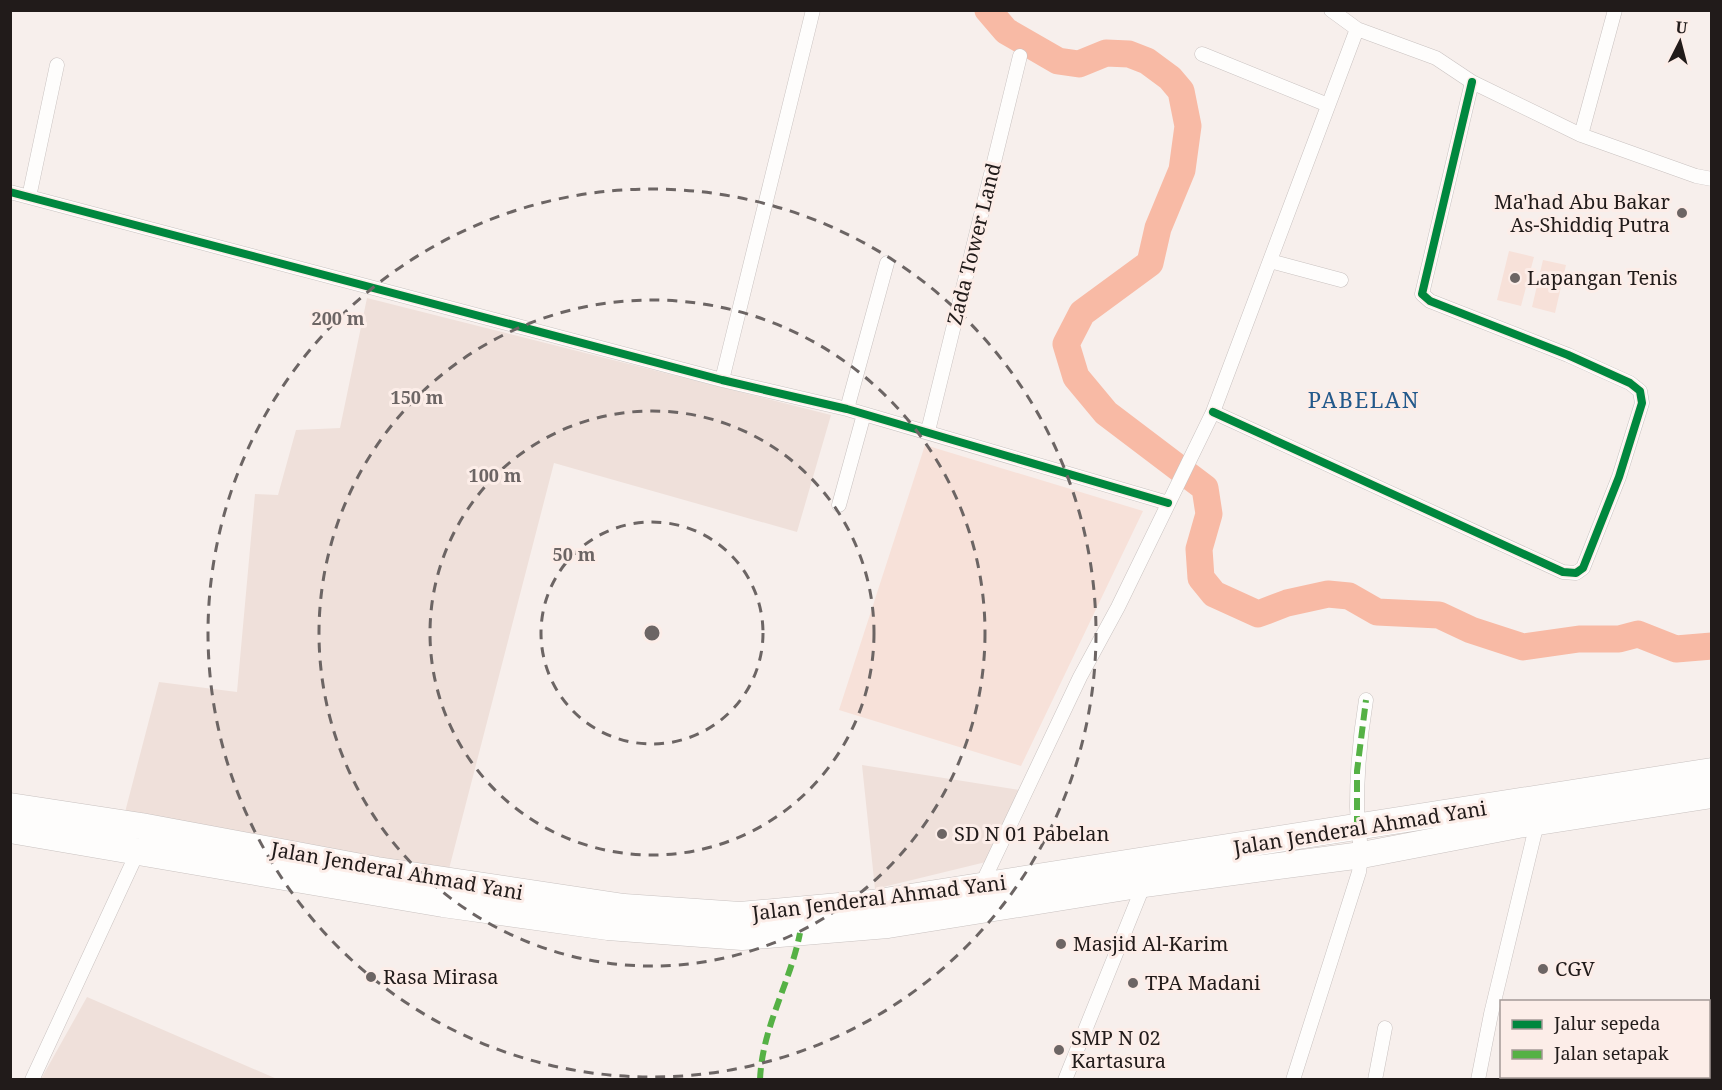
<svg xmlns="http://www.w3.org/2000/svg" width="1722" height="1090" font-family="'Noto Serif',serif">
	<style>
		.built { fill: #efe0da }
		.green { fill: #f7e1d9 }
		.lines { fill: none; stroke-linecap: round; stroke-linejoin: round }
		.river { stroke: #f8baa5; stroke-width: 27 }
		.street-casing { stroke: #c9c2c0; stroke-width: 15 }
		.secondary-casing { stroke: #c9c2c0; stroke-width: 21 }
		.highway-casing { stroke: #c9c2c0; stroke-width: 27 }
		.street { stroke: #fefdfc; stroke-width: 14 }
		.secondary { stroke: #fefdfc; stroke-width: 20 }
		.highway { stroke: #fefdfc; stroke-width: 26 }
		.quiet { stroke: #55b145; stroke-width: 6; stroke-dasharray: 12 6; stroke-linecap: butt }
		.cycleway-casing { stroke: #fcede8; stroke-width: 11 }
		.cycleway { stroke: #00873e; stroke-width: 8 }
		.ring { fill: none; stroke: #6c6564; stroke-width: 3; stroke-dasharray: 10 8 }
		.poi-dot { fill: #6c6564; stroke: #fcede8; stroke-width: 2 }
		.labels { text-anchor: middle; stroke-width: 6; stroke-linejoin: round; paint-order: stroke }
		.poi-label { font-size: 20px; fill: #211b1a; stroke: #fcede8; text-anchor: start }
		.street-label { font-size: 20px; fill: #211b1a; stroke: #fcede8 }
		.quarter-label { font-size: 22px; letter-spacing: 1.5px; fill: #23598b; stroke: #fcede8 }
		.centre { fill: #6c6564; stroke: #fcede8; stroke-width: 3 }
		.ring-label { font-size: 18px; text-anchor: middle; font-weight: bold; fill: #6c6564; stroke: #fcede8; stroke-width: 6; stroke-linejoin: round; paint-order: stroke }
	</style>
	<rect width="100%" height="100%" fill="#f7efec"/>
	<path class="built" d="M367,298L831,415L797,532L554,463L449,869L124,816L159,682L237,692L255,494L278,495L296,430L340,428Z
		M862,765L1019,790L990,861L875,889Z
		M87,997L277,1079H41Z"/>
	<path class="green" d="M1509,251L1534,257L1521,306L1497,300Z
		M1543,260L1566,265L1555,313L1532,307Z
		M925,445L1143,511L1021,766L839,710Z"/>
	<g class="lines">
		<path class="river" d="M988,10L1006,31L1058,61L1079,64L1106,53L1129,54L1147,61L1170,78L1181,91L1188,126L1182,170L1158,228L1150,263L1082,313L1066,344L1076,377L1106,413L1205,488L1209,514L1199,549L1201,578L1214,594L1258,614L1287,603L1328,594L1349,596L1377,612L1439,615L1471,630L1523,647L1579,639H1619L1638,634L1676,649L1712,646"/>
		<defs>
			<path id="street" d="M1331,10L1357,29L1436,58L1472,82L1581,135L1696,176L1712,179
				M1202,54L1328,105
				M1581,135L1615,10
				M10,192L722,380L847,409L1168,503
				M29,197L57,65
				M1270,261L1341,280
				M722,380L813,10
				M847,409L887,263
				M1213,412L1563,572L1576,573L1583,568L1619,477L1642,403L1640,391L1630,383L1568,355L1430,301L1422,294L1472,82
				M928,431L1020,56
				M839,505L864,414
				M980,888L1080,677L1118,607L1213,412L1357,29
				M32,1080L139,849
				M1065,1080L1144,884
				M1293,1080L1359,872C1363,850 1358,829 1357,807C1357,770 1360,736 1366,700
				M1375,1080L1385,1028
				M1478,1080L1491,1014L1537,823"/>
			<path id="secondary" d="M1708,1039L1712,1031
				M1693,1080L1694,1076"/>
			<path id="highway" d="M10,806L141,826L377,870L624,907L740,915L872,903L1712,771
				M10,830L443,904L608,927L742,937L888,925L1144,884L1362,855L1518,825L1712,795"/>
		</defs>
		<use href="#street" class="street-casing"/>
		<use href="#secondary" class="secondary-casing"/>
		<use href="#highway" class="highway-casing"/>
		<use href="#street" class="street"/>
		<use href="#secondary" class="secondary"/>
		<use href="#highway" class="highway"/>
		<path class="quiet" d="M1357,828V771L1366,700
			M760,1080C762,1027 790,984 800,933"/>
		<defs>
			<path id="cycleway" d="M10,192L722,380L847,409L1168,503
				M1213,412L1563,572L1576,573L1583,568L1619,477L1642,403L1640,391L1630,383L1568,355L1430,301L1422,294L1472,82"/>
		</defs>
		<use href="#cycleway" class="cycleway-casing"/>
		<use href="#cycleway" class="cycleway"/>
	</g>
	<g class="ring">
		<circle cx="652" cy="633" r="111"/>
		<circle cx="652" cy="633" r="222"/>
		<circle cx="652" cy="633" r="333"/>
		<circle cx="652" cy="633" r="444"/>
	</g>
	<g class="poi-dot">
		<circle cx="1682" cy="213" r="6"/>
		<circle cx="1515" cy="278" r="6"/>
		<circle cx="942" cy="834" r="6"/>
		<circle cx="1061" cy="944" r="6"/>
		<circle cx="1543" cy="969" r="6"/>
		<circle cx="371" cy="977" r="6"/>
		<circle cx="1133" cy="983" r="6"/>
		<circle cx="1059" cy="1050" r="6"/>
	</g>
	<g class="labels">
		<g class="poi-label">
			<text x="1670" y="209" text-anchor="end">Ma'had Abu Bakar<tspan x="1670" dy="23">As-Shiddiq Putra</tspan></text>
			<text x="1527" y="285">Lapangan Tenis</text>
			<text x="954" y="841">SD N 01 Pabelan</text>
			<text x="1073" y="951">Masjid Al-Karim</text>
			<text x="1555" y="976">CGV</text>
			<text x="383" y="984">Rasa Mirasa</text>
			<text x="1145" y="990">TPA Madani</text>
			<text x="1071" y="1045">SMP N 02<tspan x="1071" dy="23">Kartasura</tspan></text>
		</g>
		<g class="street-label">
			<text transform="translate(974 244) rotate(-76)" y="7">Zada Tower Land</text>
			<text transform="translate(1360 828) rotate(-9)" y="7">Jalan Jenderal Ahmad Yani</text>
			<text transform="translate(397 871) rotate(10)" y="7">Jalan Jenderal Ahmad Yani</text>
			<text transform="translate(879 898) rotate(-7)" y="7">Jalan Jenderal Ahmad Yani</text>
		</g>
		<g class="quarter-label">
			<text x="1364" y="408">PABELAN</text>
		</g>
	</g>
	<circle cx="652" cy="633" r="9" class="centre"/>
	<g class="ring-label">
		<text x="338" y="325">200 m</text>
		<text x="417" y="404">150 m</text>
		<text x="495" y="482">100 m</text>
		<text x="574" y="561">50 m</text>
	</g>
	<rect width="1722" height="1090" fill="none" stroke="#211b1a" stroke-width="24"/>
	<rect x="1500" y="1000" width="210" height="78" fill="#fcede8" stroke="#a49996" stroke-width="1.5"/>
	<rect x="1512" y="1020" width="30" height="9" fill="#00873e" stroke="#a49996" stroke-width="1.5"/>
	<text x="1554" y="1030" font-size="18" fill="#211b1a">Jalur sepeda</text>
	<rect x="1512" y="1050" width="30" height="9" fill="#55b145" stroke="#a49996" stroke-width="1.5"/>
	<text x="1554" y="1060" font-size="18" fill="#211b1a">Jalan setapak</text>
	<g transform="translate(1680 42) rotate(6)" stroke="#fcede8" stroke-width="4.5" paint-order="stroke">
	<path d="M0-4.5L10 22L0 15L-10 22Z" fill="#211b1a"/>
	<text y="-9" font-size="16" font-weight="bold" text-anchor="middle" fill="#211b1a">U</text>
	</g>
</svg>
